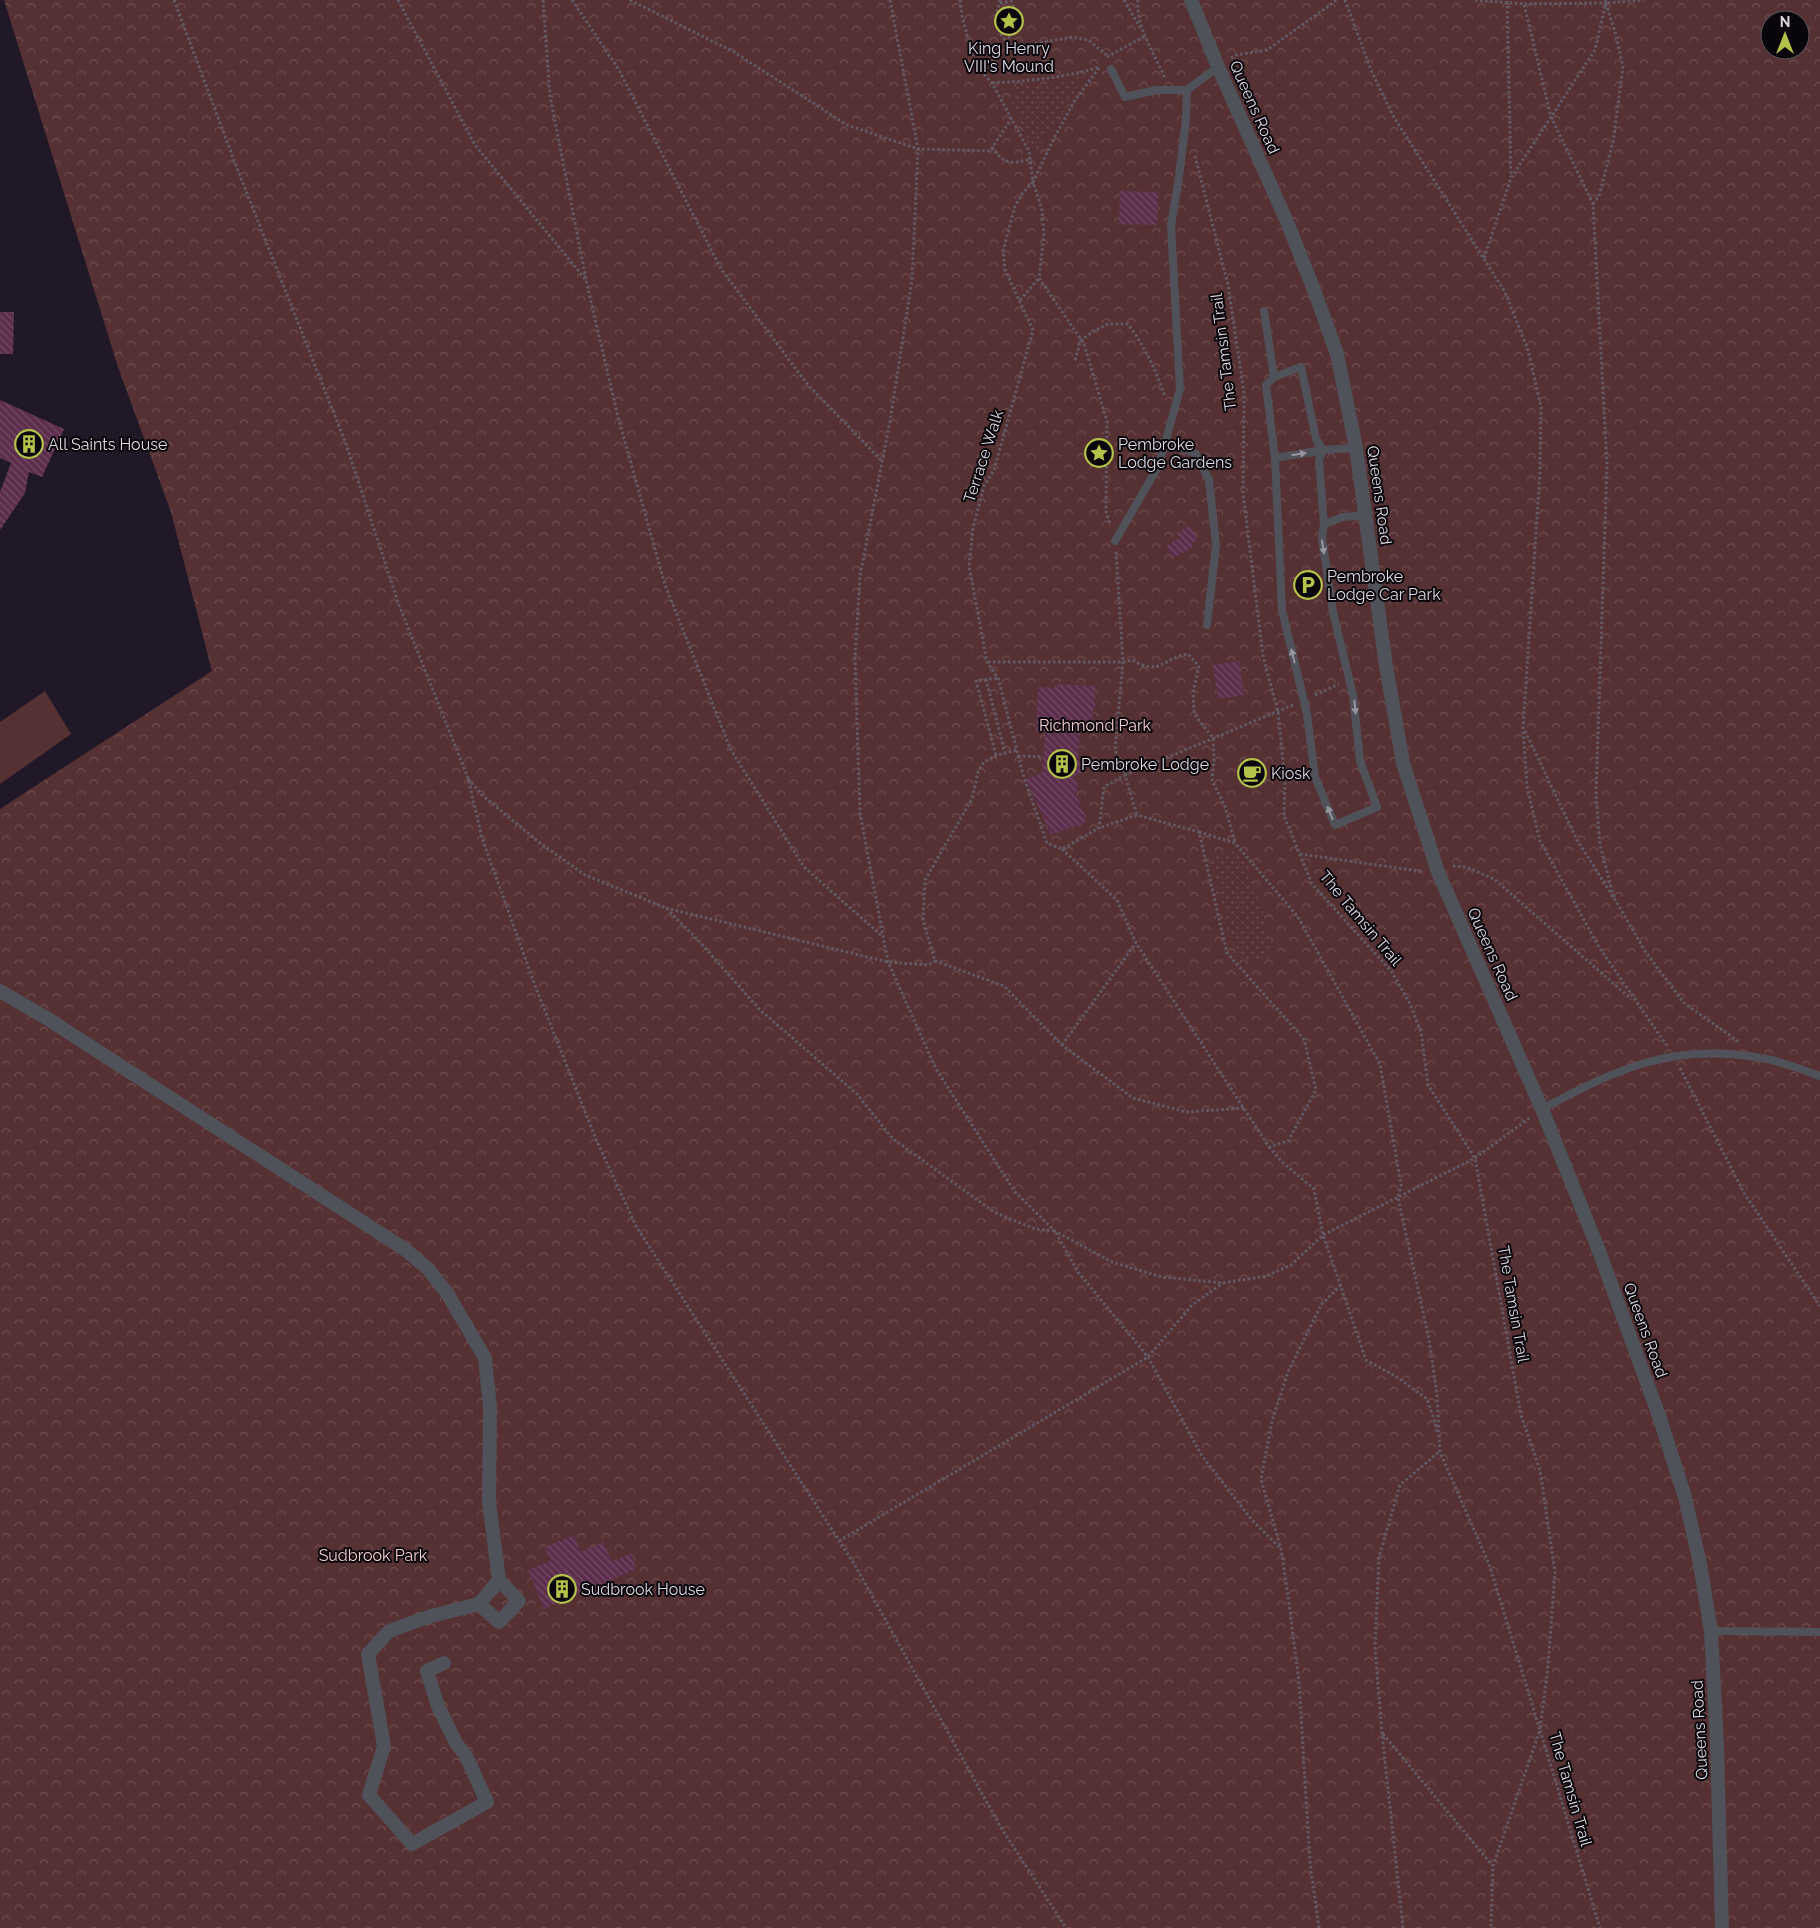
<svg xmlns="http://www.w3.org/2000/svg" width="1820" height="1928" font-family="Raleway,sans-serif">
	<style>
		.grass { fill: #563133 }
		.park { fill: url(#park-crowns); fill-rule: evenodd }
		.garden { fill: url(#garden-dots) }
		.building { fill: url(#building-back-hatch) }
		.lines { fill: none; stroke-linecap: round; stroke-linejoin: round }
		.path { stroke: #625a67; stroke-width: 3; stroke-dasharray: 2.5 2.5; stroke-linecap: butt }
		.service { stroke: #50525a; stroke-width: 8 }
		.minor { stroke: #50525a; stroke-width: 14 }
		.oneway { fill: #97959e }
		.labels { text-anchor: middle; stroke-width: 4; stroke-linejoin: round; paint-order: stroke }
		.poi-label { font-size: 16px; fill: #ded8e3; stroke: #09060b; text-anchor: start }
		.street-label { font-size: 16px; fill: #ded8e3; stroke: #09060b }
		.park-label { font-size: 16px; fill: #f3cccd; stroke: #09060b }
	</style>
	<defs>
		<pattern id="park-crowns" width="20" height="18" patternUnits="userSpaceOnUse" patternTransform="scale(1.25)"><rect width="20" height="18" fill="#563133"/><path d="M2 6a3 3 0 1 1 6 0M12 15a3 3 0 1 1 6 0" fill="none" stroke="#6e4e50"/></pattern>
		<pattern id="garden-dots" width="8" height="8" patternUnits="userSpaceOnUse" patternTransform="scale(1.25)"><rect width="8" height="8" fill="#563133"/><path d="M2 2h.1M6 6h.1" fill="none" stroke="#6e4e50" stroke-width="1.8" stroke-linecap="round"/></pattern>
		<pattern id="building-back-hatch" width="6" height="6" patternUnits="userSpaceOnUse" patternTransform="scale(1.25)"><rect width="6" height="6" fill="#5c2e4b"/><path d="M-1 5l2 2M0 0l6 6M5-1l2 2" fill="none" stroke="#734c65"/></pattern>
	</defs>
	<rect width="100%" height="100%" fill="#211827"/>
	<path class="grass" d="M45,691L71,734L0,784V722Z"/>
	<path class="park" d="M4,0H1820V1928H0V809L212,671L171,512L118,367ZM1770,20H1800V50H1770Z"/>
	<path class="garden" d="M1084,75L1071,99L1035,154L1023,129L1012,101L1016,87L1065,82Z
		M1228,850L1238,853L1248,864L1273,946L1267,959L1252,962L1235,950L1210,859Z"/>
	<path class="building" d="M1120,191L1158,192L1157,225L1119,224Z
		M0,312H14L13,354H0Z
		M0,400L64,429L42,477L29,472L25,493L0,530V492L11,463L0,458Z
		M1190,525L1198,540L1191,543L1193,547L1173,558L1166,546L1180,538L1177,533Z
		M1239,661L1244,695L1218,699L1213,665Z
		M1055,684L1095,686V709L1093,708L1091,731H1080L1078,757L1084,772L1074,776L1079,790L1075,792L1086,818L1084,824L1079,827L1074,826L1051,835L1026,779L1042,773L1045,733L1036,732L1038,687L1055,688Z
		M1263,761L1267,777L1242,785L1237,768Z
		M574,1535L581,1552L603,1542L612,1562L631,1553L636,1569L544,1609L528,1570L550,1561L545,1547Z"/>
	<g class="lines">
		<path class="path" d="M174,0L235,163L346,444L399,605L468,778L482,838L534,983L595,1137L636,1226L856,1567L1000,1826L1066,1928
			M398,0L475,145L586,280L618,417L665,585L731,750L804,867L882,936
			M543,0L550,96L586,279
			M572,0L619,70L721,269L808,385L882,461
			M630,0L734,52L847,125L918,149L990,151L1011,119
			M890,0L918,149L912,280L890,421L860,576L855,658L860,813L888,962L936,1069L1015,1192L1055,1231L1112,1262L1162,1277L1223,1283L1266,1276L1291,1265L1323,1235L1475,1158L1531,1117
			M960,0L962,16L975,65L992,83L1029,151L1033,182L1022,194L1015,206L1003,251L1005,270L1033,330L994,470L984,486L973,528L969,566L987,662L998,678L1024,778L1047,843L1062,849L1099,828L1104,787L1125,775L1137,815
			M1000,0L996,18L1000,33L1006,41L1017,47L1072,37L1088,40L1108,56
			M1124,0L1142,31
			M1138,0C1135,24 1155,56 1165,78
			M1345,0L1371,70L1392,114L1505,292L1528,350L1541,407L1540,472L1523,728L1527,787L1540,841L1599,947L1667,1046
			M1475,0L1524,4L1551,117L1593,204L1607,465L1596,794L1600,845L1614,898
			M1605,0L1606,3L1644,0
			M1507,1L1511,177
			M1000,3L1011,1C1019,20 1021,26 1006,41
			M1107,57L1145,36
			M1231,58L1236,55L1267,50L1337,0
			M1099,68L1075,100L1053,140L1033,182L1042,210L1044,234L1039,278L1084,344L1107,421L1106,511L1110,524
			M992,83C1031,81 1062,78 1100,67
			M992,147C1004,165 1011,164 1031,159
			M1195,156L1228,285L1244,393L1243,493L1263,656L1278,712L1285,781L1284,816L1312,884L1392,972L1410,1004L1421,1032L1428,1085L1475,1158L1521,1415L1540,1470L1555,1572L1548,1666L1540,1730L1600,1928
			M1593,204L1599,196L1613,142L1623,67L1616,35L1606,4
			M1484,258L1511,178L1595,50L1606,3L1524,4
			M1020,300L1039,278
			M1075,360L1081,340L1091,333L1108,324H1128C1145,347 1156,370 1165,397
			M1116,552L1123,662L1115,750L1125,775L1293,705
			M988,662H1123L1132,660C1161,677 1162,658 1188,654L1199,666L1193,693L1194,711L1197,718L1213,738L1214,757L1212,781L1225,806L1235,843
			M986,679L1005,753
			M1315,695L1339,684
			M1525,731L1577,840L1614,898L1645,951L1684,1003L1739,1042
			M1016,750L995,756L984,762L978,772L972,799L925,880L923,920L935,961L1004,986L1062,1045L1133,1098L1186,1112L1244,1108
			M996,755L976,681L998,678
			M1018,756L1043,757
			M468,779L483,796L540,843L585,875L666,908L699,941L760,1010L857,1094L892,1138L994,1212L1035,1229L1055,1231L1078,1272L1148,1357L1202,1456L1252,1520L1281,1549
			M1199,832L1235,843L1298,917L1380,1064L1401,1185L1398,1198L1429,1339L1437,1395L1440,1452L1489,1564L1540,1730L1493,1866L1491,1928
			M1062,849L1117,900L1136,943L1269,1147L1288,1141L1316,1090L1304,1039L1227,953L1199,832L1137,815L1099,828
			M1300,854L1419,871L1422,873
			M1453,866L1466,867L1494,879L1631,999
			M666,908L888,962L928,965L935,961
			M1062,1045L1136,943
			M1680,1068L1744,1193L1820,1306
			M1269,1147L1282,1162L1314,1189L1323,1235L1366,1360L1397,1377L1427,1399L1435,1422L1437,1433
			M839,1541L1148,1357L1192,1305L1223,1283
			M1383,1734L1492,1865
			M1319,1928L1310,1863L1299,1682L1289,1603L1281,1549L1261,1479L1272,1421L1288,1372L1321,1305L1341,1285
			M1403,1928L1382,1733L1375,1648L1379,1557L1400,1485L1439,1452"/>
		<path class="service" d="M1111,69L1125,97L1156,90H1187
			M1264,311L1274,377
			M1165,441L1196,454L1209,480L1216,545L1207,625
			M1356,448L1323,450L1316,439L1301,367L1274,377L1266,385L1275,458L1282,610L1307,714L1315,777L1335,825L1377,807L1360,761L1353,695L1333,612L1322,538L1324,524L1343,517L1365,515
			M1323,450L1319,460L1324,524
			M1275,458L1323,450
			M1115,541L1159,465L1180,389L1171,225L1178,184L1186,120L1187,90L1218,67
			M1542,1109C1617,1069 1673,1042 1761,1058C1781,1061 1801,1069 1820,1076
			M1711,1631L1820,1632"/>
		<path class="minor" d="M1191,0L1218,67L1288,224L1317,298L1337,354L1356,448L1386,666L1403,763L1438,872L1542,1109L1599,1251L1658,1413L1685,1497L1700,1564L1711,1631L1717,1744L1722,1928
			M0,991L48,1019L406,1250L428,1269L447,1293L485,1358L490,1408L489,1502L499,1580L519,1601L499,1622L479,1604
			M444,1663L427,1671L438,1706L456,1743L466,1756L487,1802L412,1844L369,1795L384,1746L368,1654L389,1631L431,1616L479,1604L499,1580"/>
	</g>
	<defs><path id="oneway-solid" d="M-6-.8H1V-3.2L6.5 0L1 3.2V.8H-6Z" transform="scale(1.25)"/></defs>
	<g class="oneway">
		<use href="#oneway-solid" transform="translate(1299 454) rotate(-9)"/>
		<use href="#oneway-solid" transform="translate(1323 547) rotate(81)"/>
		<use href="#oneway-solid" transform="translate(1293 656) rotate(-104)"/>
		<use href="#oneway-solid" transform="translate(1355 707) rotate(84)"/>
		<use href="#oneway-solid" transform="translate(1330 813) rotate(-112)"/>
	</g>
	<defs>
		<symbol id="sight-ring" viewBox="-11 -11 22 22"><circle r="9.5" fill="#09060b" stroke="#b5c249" stroke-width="1.5"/><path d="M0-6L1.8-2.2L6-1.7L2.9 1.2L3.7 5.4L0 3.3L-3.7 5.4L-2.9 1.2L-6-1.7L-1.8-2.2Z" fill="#b5c249"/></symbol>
		<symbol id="building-ring" viewBox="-11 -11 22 22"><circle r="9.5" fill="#09060b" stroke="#b5c249" stroke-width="1.5"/><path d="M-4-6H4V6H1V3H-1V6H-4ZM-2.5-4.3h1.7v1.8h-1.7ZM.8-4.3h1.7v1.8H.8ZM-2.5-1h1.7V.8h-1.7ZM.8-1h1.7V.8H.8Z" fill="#b5c249"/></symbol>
		<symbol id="parking-ring" viewBox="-11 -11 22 22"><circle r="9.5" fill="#09060b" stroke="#b5c249" stroke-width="1.5"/><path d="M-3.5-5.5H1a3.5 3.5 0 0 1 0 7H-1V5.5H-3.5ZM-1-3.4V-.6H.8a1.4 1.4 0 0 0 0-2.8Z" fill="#b5c249"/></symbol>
		<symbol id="cafe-ring" viewBox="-11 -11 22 22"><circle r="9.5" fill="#09060b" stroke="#b5c249" stroke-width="1.5"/><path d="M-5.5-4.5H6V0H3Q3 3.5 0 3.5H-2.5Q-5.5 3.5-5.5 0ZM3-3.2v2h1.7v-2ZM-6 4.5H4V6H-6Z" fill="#b5c249"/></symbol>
	</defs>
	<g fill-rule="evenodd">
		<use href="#sight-ring" x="993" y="5" width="32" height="32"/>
		<use href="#building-ring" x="13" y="428" width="32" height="32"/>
		<use href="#sight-ring" x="1083" y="437" width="32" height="32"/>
		<use href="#parking-ring" x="1292" y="569" width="32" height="32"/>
		<use href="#building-ring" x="1046" y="748" width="32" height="32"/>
		<use href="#cafe-ring" x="1236" y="757" width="32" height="32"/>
		<use href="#building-ring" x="546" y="1573" width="32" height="32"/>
	</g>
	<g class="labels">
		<g class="poi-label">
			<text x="1009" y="54" text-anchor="middle">King Henry<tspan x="1009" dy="18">VIII's Mound</tspan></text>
			<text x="48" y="450">All Saints House</text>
			<text x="1118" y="450">Pembroke<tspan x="1118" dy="18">Lodge Gardens</tspan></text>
			<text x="1327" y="582">Pembroke<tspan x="1327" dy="18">Lodge Car Park</tspan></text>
			<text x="1081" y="770">Pembroke Lodge</text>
			<text x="1271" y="779">Kiosk</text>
			<text x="581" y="1595">Sudbrook House</text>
		</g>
		<g class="street-label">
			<text transform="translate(1255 107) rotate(66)" y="6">Queens Road</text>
			<text transform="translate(1223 352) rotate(-97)" y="6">The Tamsin Trail</text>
			<text transform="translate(983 456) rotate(-72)" y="6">Terrace Walk</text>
			<text transform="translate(1380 495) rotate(82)" y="6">Queens Road</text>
			<text transform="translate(1361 918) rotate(50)" y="6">The Tamsin Trail</text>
			<text transform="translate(1493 954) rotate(66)" y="6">Queens Road</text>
			<text transform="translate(1514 1304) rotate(80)" y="6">The Tamsin Trail</text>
			<text transform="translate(1646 1330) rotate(70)" y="6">Queens Road</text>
			<text transform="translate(1699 1730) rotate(-93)" y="6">Queens Road</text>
			<text transform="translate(1571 1789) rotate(74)" y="6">The Tamsin Trail</text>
		</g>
		<g class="park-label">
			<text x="1095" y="731">Richmond Park</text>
			<text x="373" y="1561">Sudbrook Park</text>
		</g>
	</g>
	<g transform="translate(1785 35)"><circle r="24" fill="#09060b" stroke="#5e5a61"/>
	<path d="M0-4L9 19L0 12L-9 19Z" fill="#b5c249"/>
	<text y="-8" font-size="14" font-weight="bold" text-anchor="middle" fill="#ded8e3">N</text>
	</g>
</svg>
